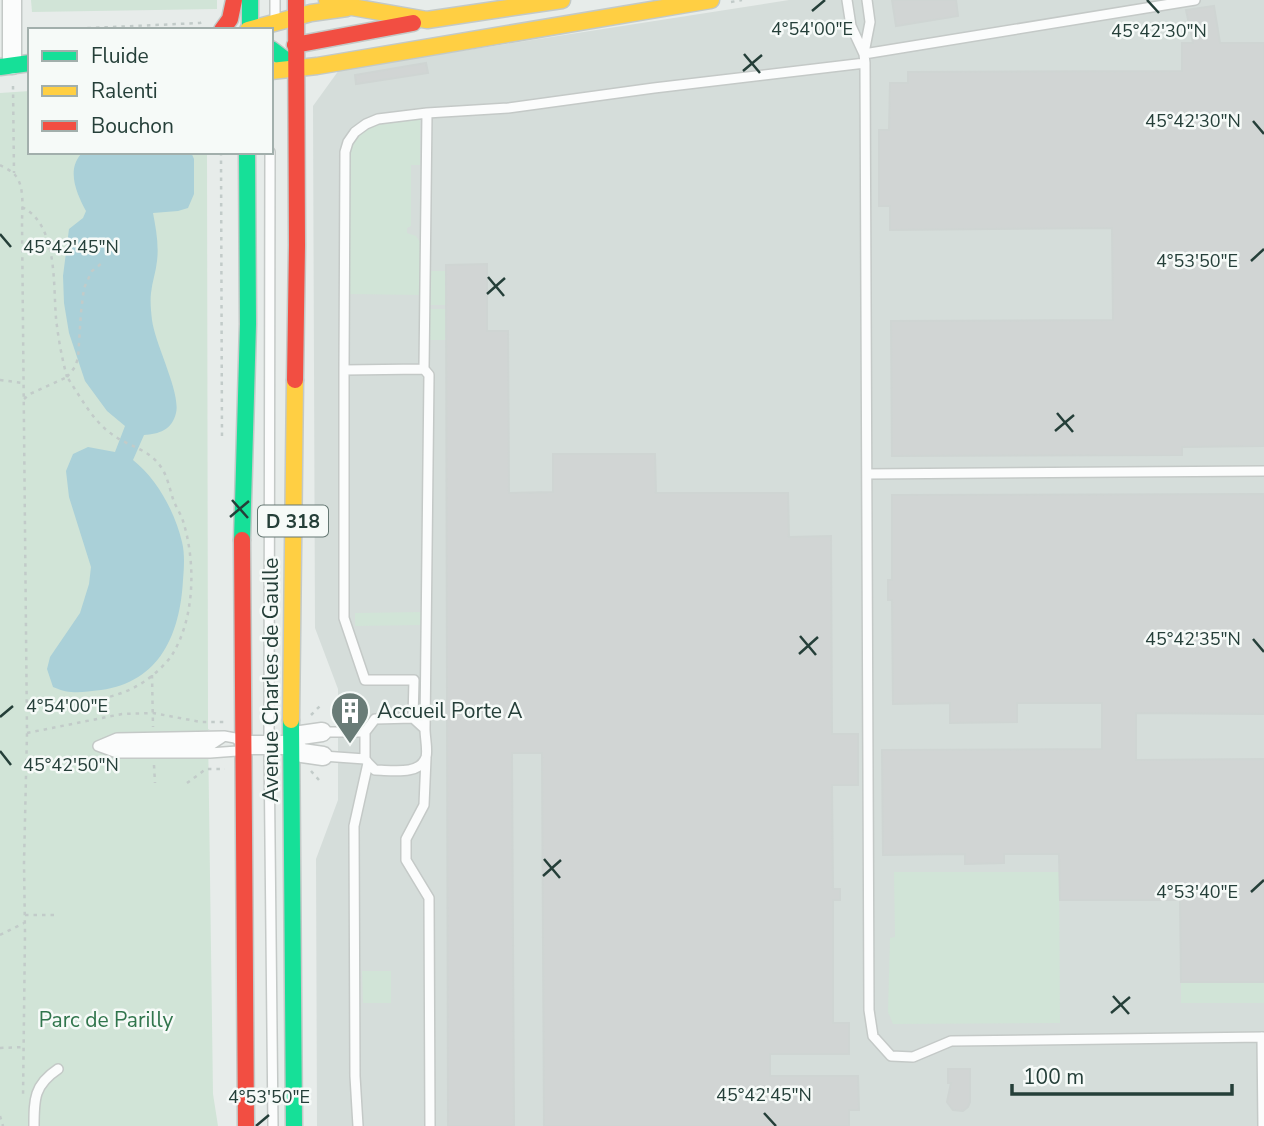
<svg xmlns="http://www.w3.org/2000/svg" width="1264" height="1126" font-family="'Nunito Sans',sans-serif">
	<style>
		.built { fill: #d5ddda }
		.green { fill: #d1e4d7 }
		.water { fill: #aad0d8 }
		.building { fill: #d1d5d4; stroke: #cfd5d3; stroke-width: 2 }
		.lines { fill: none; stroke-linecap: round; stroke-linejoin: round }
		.lane-casing { stroke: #c4c9c7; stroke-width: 12 }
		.street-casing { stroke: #c4c9c7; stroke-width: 21 }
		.fast-casing { stroke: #c3c9c7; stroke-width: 19 }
		.slow-casing { stroke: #c3c9c7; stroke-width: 19 }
		.jam-casing { stroke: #c3c9c7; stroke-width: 19 }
		.path { stroke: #c2cbc9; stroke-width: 2.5; stroke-dasharray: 3.5 5; stroke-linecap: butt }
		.lane { stroke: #fbfcfc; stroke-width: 9 }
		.street { stroke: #fbfcfc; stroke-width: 18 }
		.fast { stroke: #16e098; stroke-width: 16 }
		.slow { stroke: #ffcf43; stroke-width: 16 }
		.jam { stroke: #f24e42; stroke-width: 16 }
		.ticks { fill: none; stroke: #253f39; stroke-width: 2.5 }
		.labels { text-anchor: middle; stroke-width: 5; stroke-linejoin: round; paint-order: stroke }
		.shield { fill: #f6faf8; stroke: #647772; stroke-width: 2 }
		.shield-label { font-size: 19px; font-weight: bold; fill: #253f39 }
		.street-label { font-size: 21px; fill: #253f39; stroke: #f6faf8 }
		.poi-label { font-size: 21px; fill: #253f39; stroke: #f6faf8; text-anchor: start }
		.park-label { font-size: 21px; fill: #30754c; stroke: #f6faf8 }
		.ticks-label { font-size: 18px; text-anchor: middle; fill: #253f39; stroke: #f6faf8; stroke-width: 5; stroke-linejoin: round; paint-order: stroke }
	</style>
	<rect width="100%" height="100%" fill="#e7ecea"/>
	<path class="built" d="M789,0H1264V1126H317L316,859L338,800V689L315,628L313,106L339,70Z"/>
	<path class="green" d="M31,0H217V9L32,12Z
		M30,91V152H207L208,718V729L210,730H208L213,1094L218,1126H0V93Z
		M411,120H420V165H411V226L407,228V233L416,236L420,242V295L348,294V197L351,196C350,185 347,155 351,145C359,122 391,123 411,120Z
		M428,271H446V305H428Z
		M428,309H446V340H429Z
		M422,612L423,625L355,626V613Z
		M894,872H1059L1060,1023L893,1024L888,1012L890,938L895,937Z
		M362,971H391V1003H363Z
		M1181,982H1264V1003H1181Z"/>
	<path class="water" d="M83,152H191L194,159V194L188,208L178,211L153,213C156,229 159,245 157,261C156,272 152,282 151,293C150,301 151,311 152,320C155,344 181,393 176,413C172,430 159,434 144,435L133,460C157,479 175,512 182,542C185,554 184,568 183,580C180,634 160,682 101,690C82,692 71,695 53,687L47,669L50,657L80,613L89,584L91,567L69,497L66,471L73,454L88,447L115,452L125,426L107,411L85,381L69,333L64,303L63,276L69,229L83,218L86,211C77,194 65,169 83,152Z"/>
	<path class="building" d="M892,0H956L958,16L896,26Z
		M1214,6L1220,43H1264V446L1182,447V455L892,456L891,321L1113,320L1112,228L890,230V206H879V130H889L890,83H908V72L1182,71V43H1193L1186,10Z
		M426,63L428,73L356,84L355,75Z
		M487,264V331H508L509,493L553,492V454H655L656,493H788L789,537L831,536L832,734H858V785H832L833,889H840V900H833V1023H849V1054H770V1076H858L859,1110H849V1126H544L542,753H512L514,1126H448L446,265Z
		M1264,494V714L1136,713V760L1264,759V982H1181L1180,900H1060L1059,854H1004V863L965,864V854L883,855L882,750L1102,749V703H1017V722L950,723V703L893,704L892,600H888V580H892V495Z
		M948,1069H970V1102L968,1107L963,1111L953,1110L947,1102L951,1083H948Z"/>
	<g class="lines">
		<defs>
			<path id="lane" d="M847,0L851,26L864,54L865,63L869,1010L873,1036L891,1056L913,1057L951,1041L1264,1037
				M275,19V0
				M864,53L870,22L867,0
				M864,54L1195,0
				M270,152L269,745L273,1126
				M424,369L427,113
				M344,370L345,152L348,142L355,132L366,124L378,119L427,113L508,108L654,88L865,63
				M867,474L1264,471
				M413,718L414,680H365L344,618V370L424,369L429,375L425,729
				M322,732H365
				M224,736L235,738L244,745L237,751L210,753H117L98,746L117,738Z
				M103,746L211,745L223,737
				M323,756L365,759
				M426,758L424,805L406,839V860L429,898L430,1126
				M1262,1037L1263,1126
				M34,1126C34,1099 34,1085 58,1069
				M358,1126L355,1076L354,826L368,763L365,759V732L375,719L413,718L425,729C425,738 428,750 426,757C420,776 390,770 375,770L368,763"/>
			<path id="street" d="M12,0V65
				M244,745H292L302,753L323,756
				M292,745L301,735L322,732"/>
			<path id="fast" d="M250,0V30
				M271,49L295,67
				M0,67L30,63
				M242,540L248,324L247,152
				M291,720L294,1126"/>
			<path id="slow" d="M327,0L352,7L427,20L562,0
				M248,30L311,13L347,8
				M271,71L317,66L711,0
				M291,720L295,380"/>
			<path id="jam" d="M222,30L230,19L234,0
				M295,45L413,23
				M295,380L297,245L296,0
				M242,540L246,1126"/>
		</defs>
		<use href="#lane" class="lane-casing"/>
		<use href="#street" class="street-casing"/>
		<use href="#fast" class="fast-casing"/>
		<use href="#slow" class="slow-casing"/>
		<use href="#jam" class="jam-casing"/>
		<path class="path" d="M731,2L742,0
			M45,30L200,23L204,21
			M13,86L14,173
			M221,152L222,441
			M0,165C5,168 12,171 15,175C25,186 22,209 22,223L27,733L24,863L25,933L23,1097
			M22,207C58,225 53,284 56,318C58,337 62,359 67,377
			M67,377L75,367L78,358L81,312L84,288L92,271L102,263
			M0,380L23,383
			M24,399L30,394L67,377C80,396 91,418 109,432C127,447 147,447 161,467C168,477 170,491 174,502C177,508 181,515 183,521C196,562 195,618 172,655C166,664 154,675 145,681C110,705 68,702 27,703
			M152,675L153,727
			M311,715L320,706
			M27,733L122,714L153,713L201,722H224
			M154,765L155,783
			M311,771L319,780
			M187,783L206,769H225
			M25,915H58
			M0,935L24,923
			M0,1048L24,1047
			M0,1116L3,1126"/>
		<use href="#lane" class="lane"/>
		<use href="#street" class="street"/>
		<use href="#fast" class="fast"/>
		<use href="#slow" class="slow"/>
		<use href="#jam" class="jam"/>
	</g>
	<path class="ticks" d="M1147,0L1159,13M812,11L825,0M744,54L760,73M743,71L762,55M1253,121L1264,134M0,234L11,247M1251,261L1264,249M488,277L504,296M487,294L505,278M1057,413L1073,432M1055,431L1074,415M232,500L248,518M230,517L249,501M800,636L816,655M1253,639L1264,652M799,654L818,637M0,717L13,706M0,751L11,765M544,859L560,878M543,876L561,860M1251,892L1264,880M1113,996L1129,1014M1111,1013L1130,997M764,1113L776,1126M256,1126L269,1115"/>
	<defs>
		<symbol id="building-pin" viewBox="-11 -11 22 30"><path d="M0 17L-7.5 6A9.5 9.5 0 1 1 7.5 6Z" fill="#697c77" stroke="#f6faf8"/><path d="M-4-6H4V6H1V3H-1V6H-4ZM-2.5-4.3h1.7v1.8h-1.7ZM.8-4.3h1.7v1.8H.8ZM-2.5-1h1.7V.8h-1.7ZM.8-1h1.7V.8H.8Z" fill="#fff"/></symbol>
	</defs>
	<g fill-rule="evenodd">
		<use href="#building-pin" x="328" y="689" width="44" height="60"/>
	</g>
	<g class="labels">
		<rect class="shield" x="258" y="505.5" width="70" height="31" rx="5"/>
		<g class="shield-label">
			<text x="293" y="528">D 318</text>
		</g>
		<g class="street-label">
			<text transform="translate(271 680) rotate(-90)" y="7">Avenue Charles de Gaulle</text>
		</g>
		<g class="poi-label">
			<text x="377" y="718">Accueil Porte A</text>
		</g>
		<g class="park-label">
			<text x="106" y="1027">Parc de Parilly</text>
		</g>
	</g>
	<g class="ticks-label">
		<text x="812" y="35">4°54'00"E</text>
		<text x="1159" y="37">45°42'30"N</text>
		<text x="1193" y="127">45°42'30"N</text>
		<text x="71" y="253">45°42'45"N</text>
		<text x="1197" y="267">4°53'50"E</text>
		<text x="1193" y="645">45°42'35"N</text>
		<text x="67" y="712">4°54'00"E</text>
		<text x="71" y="771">45°42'50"N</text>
		<text x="1197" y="898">4°53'40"E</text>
		<text x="764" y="1101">45°42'45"N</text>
		<text x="269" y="1103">4°53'50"E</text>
	</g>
	<rect x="28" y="28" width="245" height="126" fill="#f6faf8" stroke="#a2afac" stroke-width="2"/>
	<rect x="42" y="51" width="35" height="10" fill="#16e098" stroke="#a2afac" stroke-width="2"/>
	<text x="91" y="63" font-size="21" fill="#253f39">Fluide</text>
	<rect x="42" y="86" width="35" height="10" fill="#ffcf43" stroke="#a2afac" stroke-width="2"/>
	<text x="91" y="98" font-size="21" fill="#253f39">Ralenti</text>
	<rect x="42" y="121" width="35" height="10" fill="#f24e42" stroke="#a2afac" stroke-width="2"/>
	<text x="91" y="133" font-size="21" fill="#253f39">Bouchon</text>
	<path d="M1012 1084v10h220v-10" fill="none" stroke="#253f39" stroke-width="3.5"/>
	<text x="1023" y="1084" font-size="21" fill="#253f39" stroke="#f6faf8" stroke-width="5" paint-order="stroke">100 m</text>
</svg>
